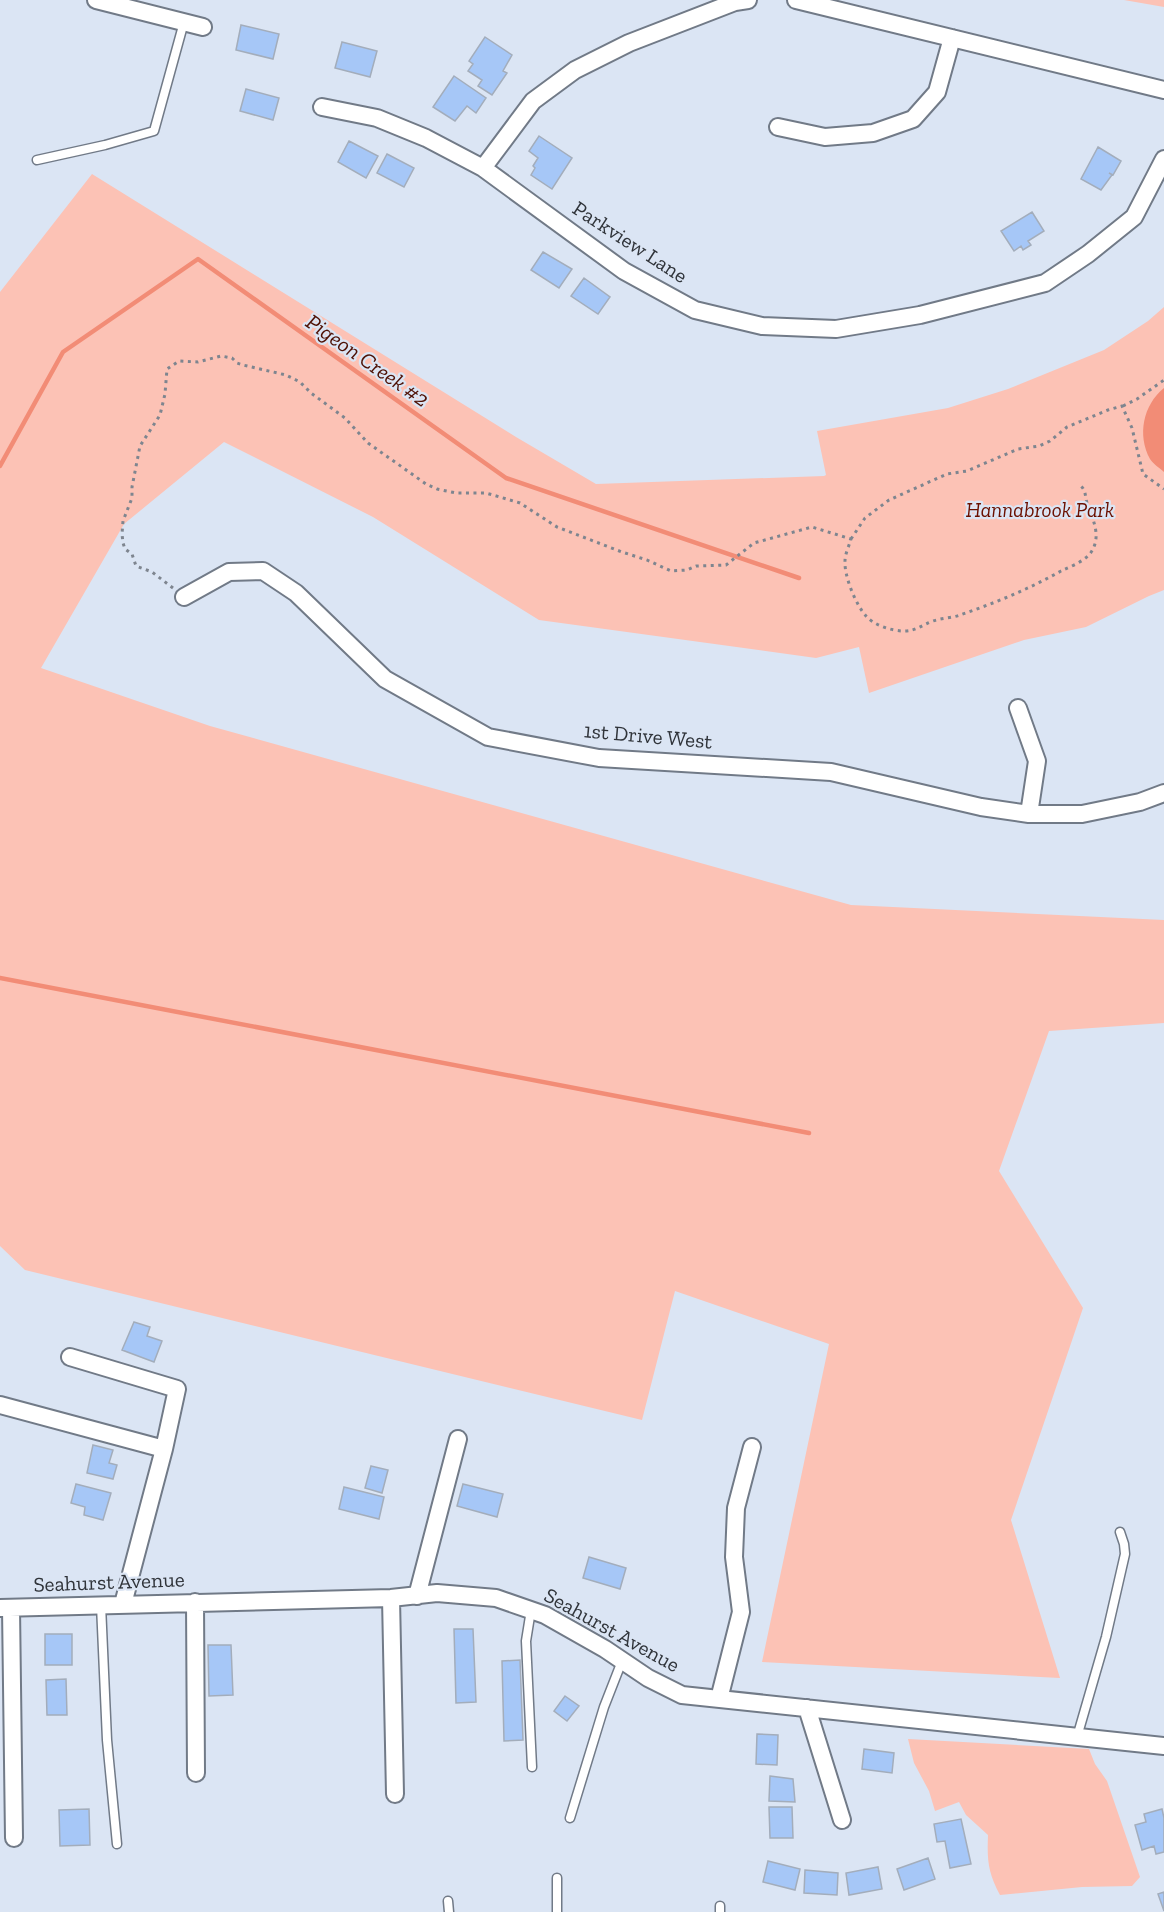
<svg xmlns="http://www.w3.org/2000/svg" width="1164" height="1912" font-family="'Zilla Slab',serif">
	<style>
		.green { fill: #fcc2b5 }
		.water { fill: #f28c76 }
		.lines { fill: none; stroke-linecap: round; stroke-linejoin: round }
		.stream { stroke: #f28c76; stroke-width: 4.5 }
		.building { fill: #a6c7f7; stroke: #a3adbb; stroke-width: 1.5 }
		.lane-casing { stroke: #717a87; stroke-width: 11 }
		.street-casing { stroke: #717a87; stroke-width: 20 }
		.path { stroke: #7e858f; stroke-width: 3; stroke-dasharray: 3 4.5; stroke-linecap: butt }
		.lane { stroke: #fff; stroke-width: 8 }
		.street { stroke: #fff; stroke-width: 16 }
		.labels { text-anchor: middle; stroke-width: 4.5; stroke-linejoin: round; paint-order: stroke }
		.street-label { font-size: 21px; fill: #30343a; stroke: #dbe5f4 }
		.park-label { font-size: 21px; font-style: italic; fill: #6b1000; stroke: #dbe5f4 }
		.water-label { font-size: 22px; font-style: italic; fill: #4f1105; stroke: #dbe5f4 }
	</style>
	<rect width="100%" height="100%" fill="#dbe5f4"/>
	<path class="green" d="M1124,0H1164V7Z
		M92,174L516,437L596,484L824,476L826,475L817,431L948,408L1008,389L1104,350L1148,321L1164,307V590L1149,596L1086,627L1024,640L869,693L859,647L816,658L539,620L373,517L224,442L124,524L41,668L210,726L851,905L1164,920V1023L1049,1031L999,1171L1083,1308L1011,1520L1060,1678L762,1662L829,1344L675,1291L642,1420L25,1270L0,1246V292Z
		M908,1739L1089,1749L1095,1764L1107,1781L1140,1877L1132,1886L1082,1887L1000,1895C988,1872 987,1861 988,1835L966,1815L959,1802L935,1811L929,1791L914,1763Z"/>
	<path class="water" d="M1164,388V472C1160,468 1153,464 1150,459C1137,435 1143,405 1164,388Z"/>
	<g class="lines">
		<path class="stream" d="M0,466L63,352L198,259L506,478L799,578
			M0,978L809,1133"/>
	</g>
	<path class="building" d="M241,25L279,34L273,59L236,50Z
		M485,37L512,55L503,71L507,73L492,95L478,86L482,80L468,71L473,64L469,61Z
		M342,42L377,51L370,77L335,68Z
		M454,76L486,98L476,113L467,106L455,121L433,107Z
		M246,89L279,98L273,120L240,111Z
		M539,136L572,158L552,189L531,175L535,168L533,166L538,158L529,151Z
		M349,141L378,156L366,178L338,162Z
		M1098,147L1121,161L1113,175L1109,173L1112,175L1101,190L1081,179Z
		M387,154L414,168L404,187L377,173Z
		M1032,212L1044,231L1028,241L1031,245L1023,250L1021,246L1014,251L1001,231Z
		M543,252L572,269L559,288L531,270Z
		M584,278L610,297L598,314L571,296Z
		M134,1322L150,1327L147,1336L162,1341L154,1362L122,1350Z
		M93,1445L113,1450L109,1463L117,1465L113,1479L87,1473Z
		M371,1466L388,1470L382,1493L365,1488Z
		M76,1484L111,1493L103,1520L84,1515L85,1507L71,1503Z
		M463,1484L503,1494L497,1517L457,1506Z
		M344,1487L384,1497L379,1519L339,1509Z
		M589,1557L626,1568L620,1589L583,1578Z
		M454,1629H473L476,1702L456,1703Z
		M45,1634H72V1665H45Z
		M208,1645H231L233,1695L209,1696Z
		M520,1660L523,1740L504,1741L502,1661Z
		M66,1679L67,1715H47L46,1680Z
		M565,1696L579,1706L567,1721L554,1711Z
		M757,1734L778,1735L777,1765L756,1764Z
		M864,1749L894,1753L892,1773L862,1769Z
		M770,1776L793,1779L795,1802L769,1801Z
		M769,1807H792L793,1838H770Z
		M89,1809L90,1845L60,1846L59,1810Z
		M1162,1809L1164,1818V1852L1156,1854L1154,1846L1142,1850L1135,1825L1146,1822L1144,1814Z
		M961,1819L971,1864L950,1868L945,1841L937,1842L934,1824Z
		M928,1858L935,1879L904,1890L897,1869Z
		M768,1861L800,1869L795,1890L763,1882Z
		M878,1867L882,1889L849,1895L846,1873Z
		M805,1870L838,1873L837,1895L804,1893Z
		M1164,1892V1911L1158,1894Z"/>
	<g class="lines">
		<defs>
			<path id="lane" d="M37,160L105,145L154,131L184,22
				M101,1605L107,1740L117,1844
				M531,1610L526,1641L532,1767
				M1077,1737L1106,1637L1125,1554L1124,1544L1120,1532
				M570,1818L604,1707L622,1661
				M557,1878V1912
				M448,1901L449,1912
				M720,1906V1912"/>
			<path id="street" d="M96,0L203,27
				M796,0L1164,90
				M322,107L377,118L426,138L483,168L624,271L695,310L762,326L836,329L920,315L1045,283L1088,254L1134,217L1164,159
				M778,127L825,137L873,133L913,119L937,92L952,38
				M483,168L533,101L575,70L629,43L735,2L748,0
				M184,597L229,572L263,571L296,593L385,679L488,737L599,758L831,772L981,807L1029,814H1082L1140,802L1164,793
				M1018,708L1037,761L1029,814
				M70,1357L177,1389L164,1449L123,1604
				M0,1405L164,1449
				M417,1596L458,1439
				M391,1598L395,1794
				M195,1602L196,1773
				M0,1608L391,1598L437,1593L496,1598L545,1615L605,1649L648,1678L682,1695L1164,1746
				M11,1608L14,1838
				M719,1699L741,1612L734,1557L736,1508L752,1447
				M807,1708L842,1820"/>
		</defs>
		<use href="#lane" class="lane-casing"/>
		<use href="#street" class="street-casing"/>
		<path class="path" d="M1123,406L1137,399L1164,380
			M851,539L865,518L889,500L947,474L967,471L1018,449L1039,446L1050,441L1067,427L1108,410L1122,406L1132,428L1143,474L1164,489
			M173,588L152,572L136,566L132,554L125,549L123,543L122,534L123,521L132,498V487L140,446L160,415L165,394L167,369L179,361L198,362L221,356L232,358L237,363L243,365L286,375L300,382L311,393L345,418L368,443L426,484L437,489L456,493H486L520,503L557,527L622,552L647,560L671,571L687,570L696,566L726,565L754,543L812,527L851,539C849,546 845,554 845,561C844,576 856,605 866,616C874,625 891,631 904,631C916,631 922,625 933,621C942,618 952,618 960,615C995,603 1029,589 1061,571C1070,567 1082,562 1089,555C1103,538 1093,520 1087,503C1085,496 1086,491 1081,486"/>
		<use href="#lane" class="lane"/>
		<use href="#street" class="street"/>
	</g>
	<g class="labels">
		<g class="street-label">
			<text transform="translate(630 242) rotate(33)" y="7">Parkview Lane</text>
			<text transform="translate(648 736) rotate(5)" y="7">1st Drive West</text>
			<text transform="translate(109 1582) rotate(-2)" y="7">Seahurst Avenue</text>
			<text transform="translate(612 1630) rotate(29)" y="7">Seahurst Avenue</text>
		</g>
		<g class="park-label">
			<text x="1040" y="517">Hannabrook Park</text>
		</g>
		<g class="water-label">
			<text transform="translate(368 360) rotate(35)" y="8">Pigeon Creek #2</text>
		</g>
	</g>
</svg>
